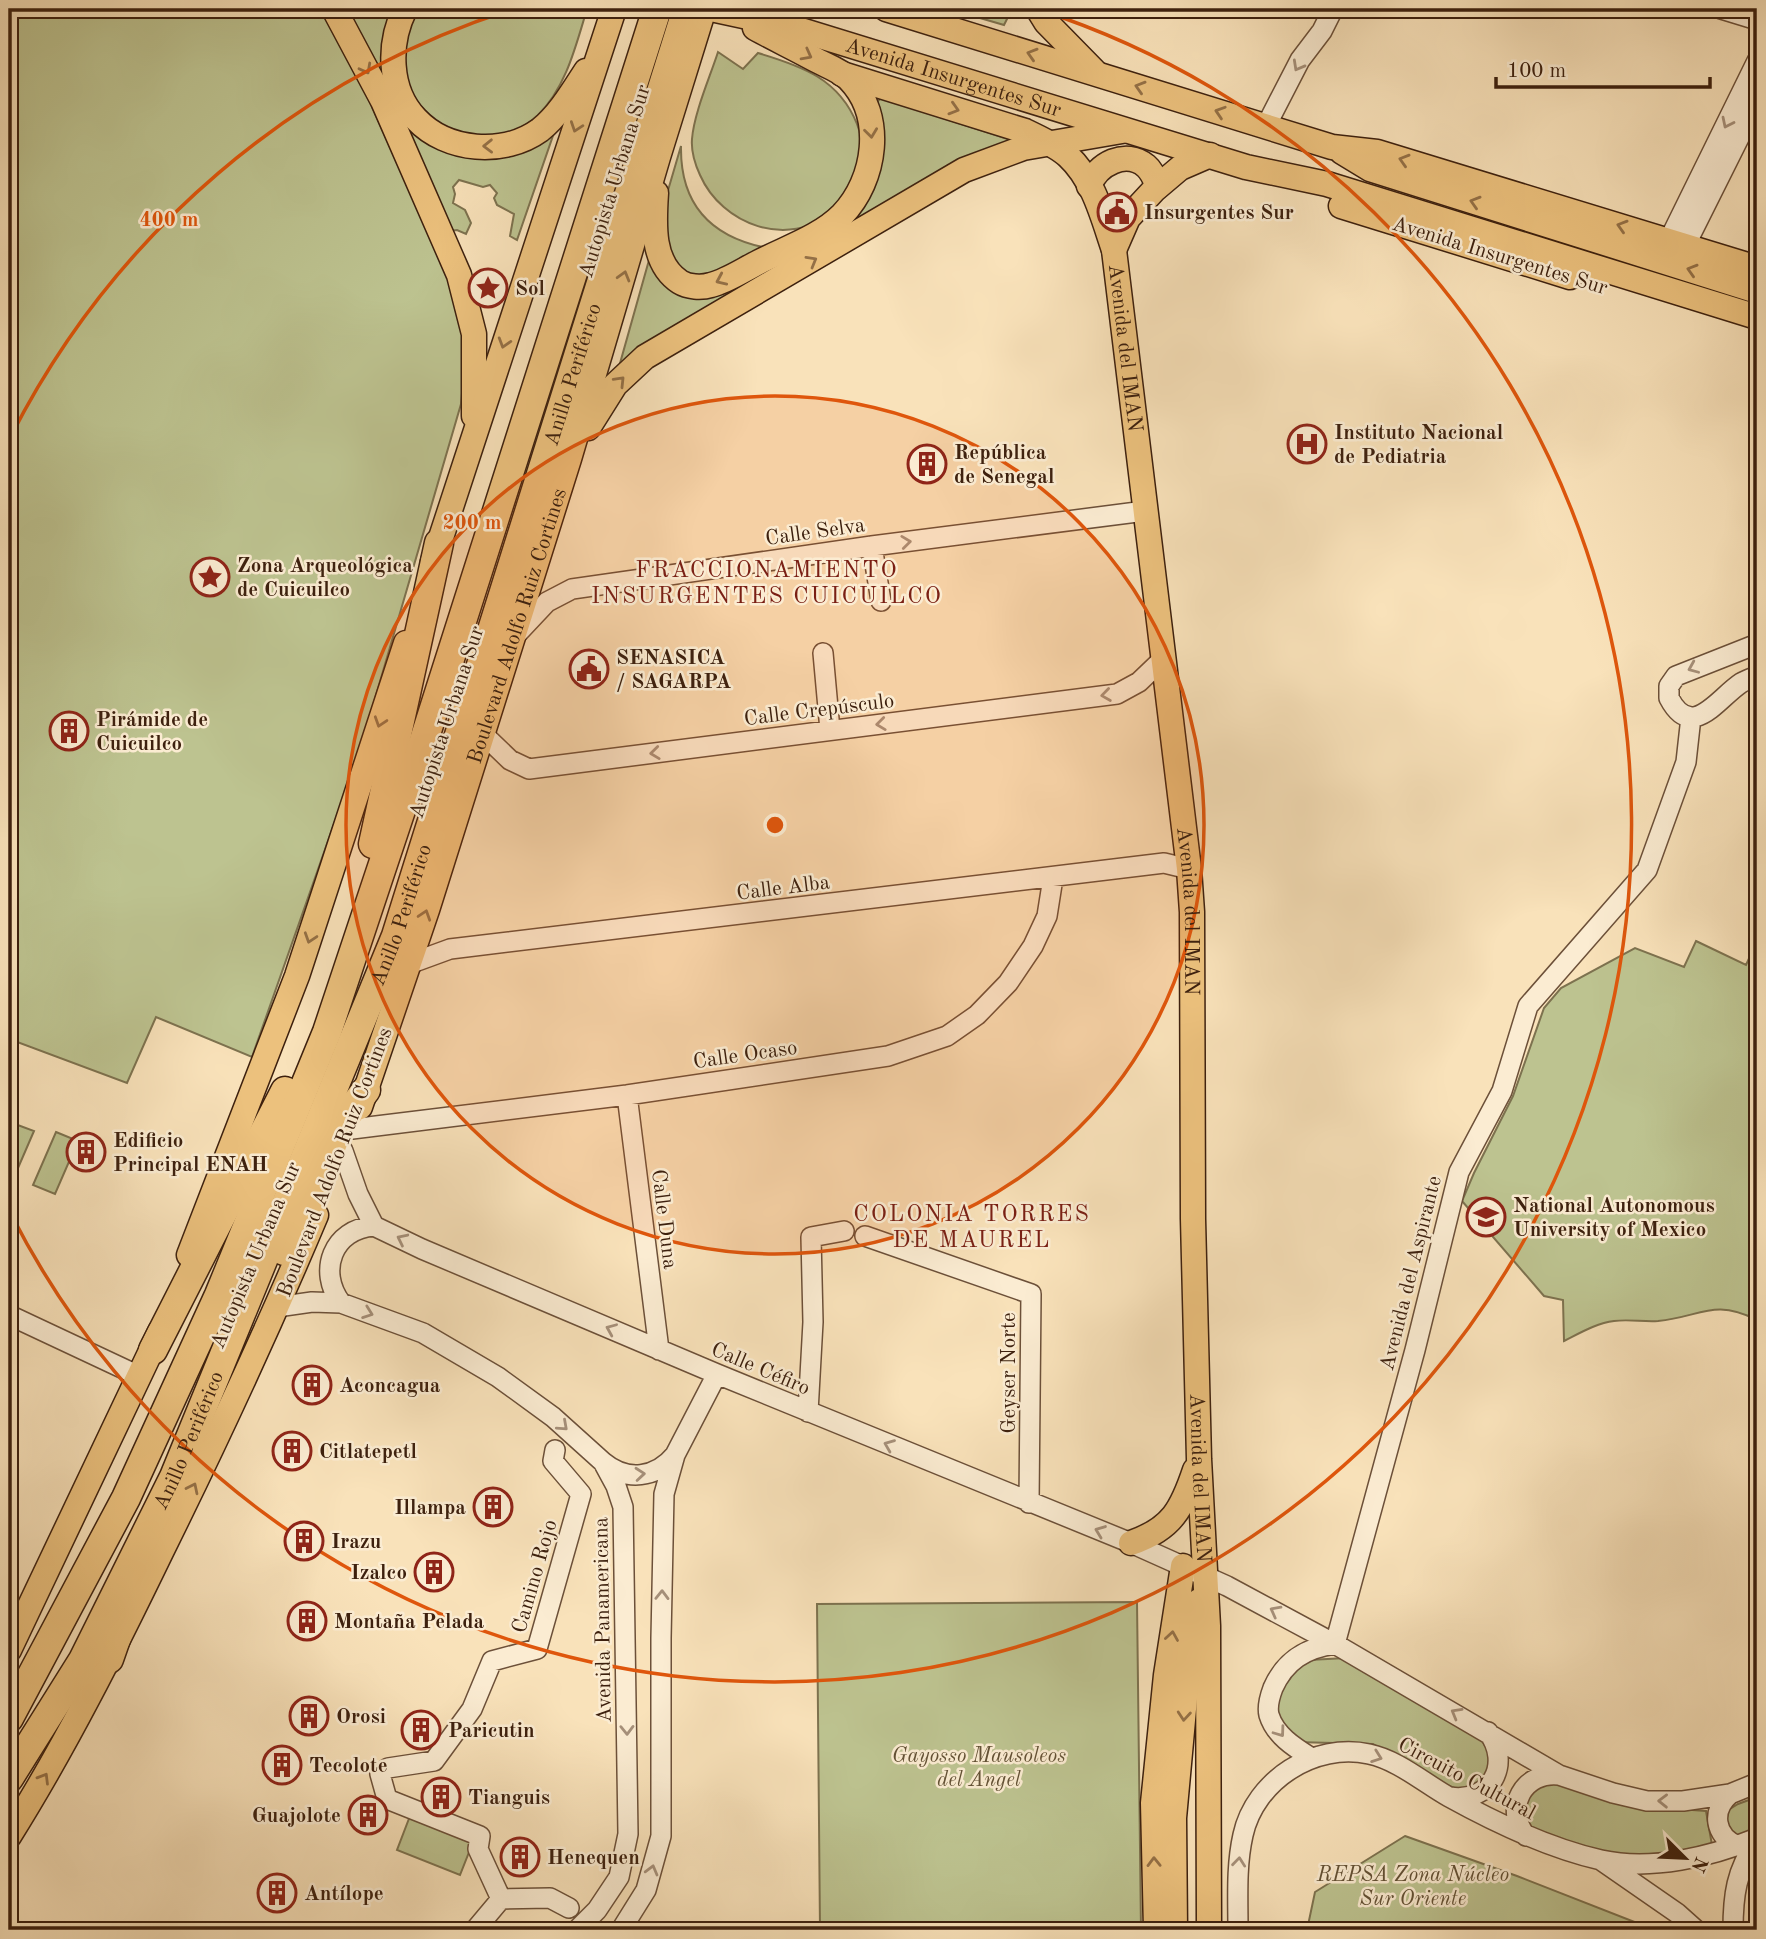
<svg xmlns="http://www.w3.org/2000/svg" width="1766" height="1939" font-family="'Old Standard TT',serif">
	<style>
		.green { fill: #bdc390; stroke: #7d724f; stroke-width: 2 }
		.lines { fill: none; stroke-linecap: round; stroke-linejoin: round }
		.minor-casing { stroke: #6c5039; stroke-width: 22 }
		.major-casing { stroke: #3d200e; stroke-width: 27 }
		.highway-casing { stroke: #3d200e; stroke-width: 31 }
		.minor { stroke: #fbecd2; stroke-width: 19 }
		.major { stroke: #ecc17d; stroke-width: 24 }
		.highway { stroke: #ecc17d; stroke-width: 28 }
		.oneway { stroke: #947046 }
		.oneway2 { stroke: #a6907a }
		.ring { fill: none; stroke: #df560c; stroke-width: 3.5 }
		.labels { text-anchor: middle; stroke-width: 5; stroke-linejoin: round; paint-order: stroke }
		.street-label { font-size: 21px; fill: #3d200e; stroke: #fbecd2 }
		.poi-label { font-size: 21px; font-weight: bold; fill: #3d200e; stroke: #fbecd2; text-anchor: start }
		.park-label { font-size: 21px; font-style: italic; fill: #635135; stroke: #fbecd2 }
		.neighbourhood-label { font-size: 23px; letter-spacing: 2px; fill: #7a1f14; stroke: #fbecd2 }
		.centre { fill: #df560c; stroke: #fbecd2; stroke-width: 3.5 }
		.ring-label { font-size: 21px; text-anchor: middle; font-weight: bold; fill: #df560c; stroke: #fbecd2; stroke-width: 5; stroke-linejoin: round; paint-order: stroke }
	</style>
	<rect width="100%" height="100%" fill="#f9e2ba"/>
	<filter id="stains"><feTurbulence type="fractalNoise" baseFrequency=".00286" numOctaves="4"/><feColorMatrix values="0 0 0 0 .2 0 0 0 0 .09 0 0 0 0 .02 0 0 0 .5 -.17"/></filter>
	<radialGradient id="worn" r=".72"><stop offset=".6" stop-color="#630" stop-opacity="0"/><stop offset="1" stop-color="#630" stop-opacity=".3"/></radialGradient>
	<path class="green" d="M9,9H325L361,82L457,297L467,339L461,404L360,750L252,1057L156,1017L127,1083L12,1040L9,1047Z
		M346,9H395L383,52L447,148L557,124L517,240L510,236L514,214L497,205L494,198L497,193L490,185L483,187L459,180L453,187L455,194L453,203L465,210L471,223L466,234L457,230L449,231Z
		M414,9H587C576,45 566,88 538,115C487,164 409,127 402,61C401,45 410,24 414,9Z
		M949,9H1012L1004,25Z
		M718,52L743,69L758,53C802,66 839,79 857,124C865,145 863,162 853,180C847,189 842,205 833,212C788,249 722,225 700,175C695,164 691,151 692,139C694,113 710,77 718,52Z
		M881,98L1017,142L617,374L651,253L695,292L850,219L877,102Z
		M681,146C680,205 711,237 767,248L716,274L701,277L682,271L670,258L664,204Z
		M1696,941L1746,965L1757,941V1320C1713,1298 1701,1317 1658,1321C1643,1322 1629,1319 1614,1321C1597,1323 1580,1333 1564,1341L1563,1300L1544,1296L1462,1201L1474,1173L1513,1096L1544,1008L1561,988L1635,948L1684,967Z
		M15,1124L34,1131L15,1175L9,1173V1139Z
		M56,1132L78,1141L55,1194L33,1185Z
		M1137,1602L1141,1930H820L817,1604Z
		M1346,1658L1479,1736L1494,1760L1481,1782L1463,1792L1427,1776L1373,1744L1295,1742L1282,1725L1276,1707L1283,1681L1309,1660Z
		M1549,1781L1665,1808L1706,1811L1712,1845C1687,1852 1659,1856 1633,1855C1615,1855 1547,1840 1534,1830C1522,1822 1520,1803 1531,1793C1535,1788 1543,1785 1549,1781Z
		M1757,1797V1828L1738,1840L1726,1826L1725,1812L1738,1804Z
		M410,1816L473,1842L460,1875L397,1850Z
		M1405,1836L1517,1876L1655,1930H1307L1315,1892Z"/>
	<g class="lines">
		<defs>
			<path id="minor" d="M1721,9L1757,20
				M1266,126L1300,60L1322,31L1333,9
				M1669,240L1757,61
				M1685,246L1757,102
				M872,546L881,601
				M515,636L547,602L572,589L872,546L1145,511
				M1757,644L1676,676L1669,686V698C1692,742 1718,698 1741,683C1746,680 1752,678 1757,676
				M823,653L830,730
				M483,734L510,760L529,769L1117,694L1139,682L1162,660
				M409,964L450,949L1164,863L1189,869
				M627,1095L659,1350
				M352,1129L627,1095L888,1056L947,1036L977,1015L1008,983L1033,946L1047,916L1053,878
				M343,1151L358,1194L374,1226L422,1249L717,1374L1131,1543L1227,1586L1335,1644L1559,1775L1613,1793L1647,1801H1683L1730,1794L1757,1783
				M865,1236L1031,1294L1029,1503
				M341,1303C317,1271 333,1229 374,1226
				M277,1307L312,1302L341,1303L423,1333L498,1377L553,1417L603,1462L616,1486L623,1507L628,1834L619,1877L597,1910L577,1930
				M9,1315L139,1376
				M808,1412L813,1322L811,1237L844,1231
				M603,1462C627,1482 656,1478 675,1455
				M1335,1644L1415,1350L1459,1172L1502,1091L1528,1006L1647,870L1686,762L1691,717
				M1310,1757C1294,1747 1275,1735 1269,1715C1267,1707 1270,1696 1273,1688C1285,1661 1305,1648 1335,1644
				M1730,1794C1711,1810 1714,1836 1738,1846
				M1450,1797C1491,1803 1512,1764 1488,1732
				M1526,1836C1503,1808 1524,1771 1559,1775
				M1602,1861L1677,1913L1696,1930
				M501,1899L550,1898L569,1908
				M475,1930L501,1899L478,1849L480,1836L387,1799L380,1774L388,1768L434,1761L472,1709L492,1661L537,1649L581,1494L553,1461L555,1450
				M621,1930L646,1890L661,1836V1638L664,1494L675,1455L717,1374
				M1238,1930C1238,1898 1236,1866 1243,1835C1255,1780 1315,1742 1369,1754C1398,1760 1424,1783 1449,1797C1496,1823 1548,1848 1601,1860C1652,1871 1710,1857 1757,1838
				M1733,1930C1733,1896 1736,1870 1757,1841"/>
			<g id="major">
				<path d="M334,9L383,101L459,275L474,334V416"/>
				<path d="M405,9C388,43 388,90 416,119C447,152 504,156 540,130C559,115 573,91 586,71"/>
				<path id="s1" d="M711,9L781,24L1246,167L1327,184L1757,317"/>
				<path d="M886,9L1332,147L1377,152L1757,268"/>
				<path d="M1038,9L1046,22L1094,71"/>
				<path id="s2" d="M842,74L1025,131C1039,138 1056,145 1068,156C1094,180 1103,218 1114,250L1189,869L1192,912L1193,1219L1199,1459L1208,1626L1209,1930"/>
				<path d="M1342,152L1370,169L1757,291"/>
				<path d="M1089,186C1097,164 1126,149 1146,166C1152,171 1155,179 1158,186"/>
				<path d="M656,193C654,223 651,263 680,282C688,287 701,288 711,285C727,281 743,270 759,262C786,248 820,237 842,215C876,180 885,116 849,79C840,70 827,66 816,60C796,49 775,39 755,28"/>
				<path d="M1341,206L1570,277"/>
				<path d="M1114,250L1128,218L1154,190L1180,168L1210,155"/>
				<path d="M588,428L615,385L645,357L964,170L1023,148L1122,131"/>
				<path d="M433,562L614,9"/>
				<path id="s3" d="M360,1107L427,910L569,459L658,157L704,9"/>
				<path d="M189,1255L297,976L406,643"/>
				<path d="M1131,1543C1172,1529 1182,1509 1195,1470"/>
				<path d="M9,1650L160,1332"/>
				<path d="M9,1836C66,1745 114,1649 161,1552C216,1441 268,1329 316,1215"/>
				<path d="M1156,1930L1153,1803L1166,1675L1183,1566"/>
				<path d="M1175,1930L1174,1818L1192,1622L1199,1601"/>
			</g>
			<g id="highway">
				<path d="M373,844L439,543"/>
				<path d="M284,1251L303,1216L341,1123L366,1090"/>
				<path d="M153,1350L285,1091"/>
				<path d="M109,1659L131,1596"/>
				<path d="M9,1718L126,1498L219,1295L327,1032L418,759L657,9"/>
				<path id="s4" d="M9,1778L83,1660L174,1477L396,936L687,9"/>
			</g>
		</defs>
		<use href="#minor" class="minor-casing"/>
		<use href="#major" class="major-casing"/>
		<use href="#highway" class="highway-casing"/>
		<use href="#minor" class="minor"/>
		<use href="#major" class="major"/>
		<use href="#highway" class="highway"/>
	</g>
	<defs><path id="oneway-chevron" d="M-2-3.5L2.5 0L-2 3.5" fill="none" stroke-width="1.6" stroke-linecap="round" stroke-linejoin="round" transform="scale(1.75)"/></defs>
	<g class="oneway">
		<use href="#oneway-chevron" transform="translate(1032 54) rotate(-163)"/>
		<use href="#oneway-chevron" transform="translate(807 55) rotate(28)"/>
		<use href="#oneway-chevron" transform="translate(366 69) rotate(62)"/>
		<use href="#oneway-chevron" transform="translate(1140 87) rotate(-163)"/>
		<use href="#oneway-chevron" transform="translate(954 109) rotate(17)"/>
		<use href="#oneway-chevron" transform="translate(1220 112) rotate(-162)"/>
		<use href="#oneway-chevron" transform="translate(576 127) rotate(109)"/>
		<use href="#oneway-chevron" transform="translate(871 133) rotate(83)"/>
		<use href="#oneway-chevron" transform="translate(488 146) rotate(179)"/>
		<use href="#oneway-chevron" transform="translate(1404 160) rotate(-163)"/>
		<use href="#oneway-chevron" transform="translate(1475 202) rotate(-163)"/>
		<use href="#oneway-chevron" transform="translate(1622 226) rotate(-163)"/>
		<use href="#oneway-chevron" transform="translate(812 261) rotate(-30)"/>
		<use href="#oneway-chevron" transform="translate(1692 270) rotate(-163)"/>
		<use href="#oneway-chevron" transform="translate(624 276) rotate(-74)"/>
		<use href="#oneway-chevron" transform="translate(721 280) rotate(156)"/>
		<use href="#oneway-chevron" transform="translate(504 343) rotate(107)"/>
		<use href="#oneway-chevron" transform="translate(620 381) rotate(-46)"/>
		<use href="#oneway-chevron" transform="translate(380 722) rotate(108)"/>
		<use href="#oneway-chevron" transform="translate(425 915) rotate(-72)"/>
		<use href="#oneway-chevron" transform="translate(310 938) rotate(108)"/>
		<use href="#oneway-chevron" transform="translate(193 1488) rotate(-64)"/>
		<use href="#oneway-chevron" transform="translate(1172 1636) rotate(-81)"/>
		<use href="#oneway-chevron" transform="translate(1184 1716) rotate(95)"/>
		<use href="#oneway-chevron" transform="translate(44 1778) rotate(-59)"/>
		<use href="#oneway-chevron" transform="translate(1154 1862) rotate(-91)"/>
	</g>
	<g class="oneway2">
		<use href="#oneway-chevron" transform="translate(1298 66) rotate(119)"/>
		<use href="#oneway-chevron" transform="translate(1727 123) rotate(116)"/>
		<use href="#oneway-chevron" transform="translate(906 542) rotate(-7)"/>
		<use href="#oneway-chevron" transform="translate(1693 668) rotate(157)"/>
		<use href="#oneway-chevron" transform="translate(1106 695) rotate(172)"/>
		<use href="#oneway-chevron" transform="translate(881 724) rotate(173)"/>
		<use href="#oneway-chevron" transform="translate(655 753) rotate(173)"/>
		<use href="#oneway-chevron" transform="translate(402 1239) rotate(-154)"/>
		<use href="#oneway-chevron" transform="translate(368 1313) rotate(20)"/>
		<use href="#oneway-chevron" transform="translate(611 1329) rotate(-157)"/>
		<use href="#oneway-chevron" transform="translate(563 1426) rotate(42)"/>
		<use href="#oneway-chevron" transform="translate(889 1445) rotate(-158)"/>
		<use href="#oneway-chevron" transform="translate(640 1474) rotate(-5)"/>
		<use href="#oneway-chevron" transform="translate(1100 1531) rotate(-159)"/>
		<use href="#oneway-chevron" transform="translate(662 1595) rotate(-89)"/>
		<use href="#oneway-chevron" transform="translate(1275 1611) rotate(-152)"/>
		<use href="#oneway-chevron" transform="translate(1456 1713) rotate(-150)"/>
		<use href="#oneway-chevron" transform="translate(627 1730) rotate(89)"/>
		<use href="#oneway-chevron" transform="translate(1280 1732) rotate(54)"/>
		<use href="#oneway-chevron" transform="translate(1377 1757) rotate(20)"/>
		<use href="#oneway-chevron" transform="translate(1663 1801) rotate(-179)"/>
		<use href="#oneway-chevron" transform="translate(1239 1862) rotate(-84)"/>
		<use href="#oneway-chevron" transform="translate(652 1870) rotate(-75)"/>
	</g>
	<circle cx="775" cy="825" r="429" fill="#df560c" fill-opacity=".12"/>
	<g class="ring">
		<circle cx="775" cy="825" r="429"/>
		<path d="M11 436A857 857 0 0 1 510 10M1040 10A857 857 0 1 1 11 1214"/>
	</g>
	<defs>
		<symbol id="civic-ring" viewBox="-11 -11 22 22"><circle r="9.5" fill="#fbecd2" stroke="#8f2418" stroke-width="1.5"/><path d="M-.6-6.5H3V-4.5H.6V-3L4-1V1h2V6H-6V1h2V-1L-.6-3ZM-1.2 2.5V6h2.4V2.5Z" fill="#8f2418"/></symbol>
		<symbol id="sight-ring" viewBox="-11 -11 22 22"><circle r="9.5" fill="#fbecd2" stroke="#8f2418" stroke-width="1.5"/><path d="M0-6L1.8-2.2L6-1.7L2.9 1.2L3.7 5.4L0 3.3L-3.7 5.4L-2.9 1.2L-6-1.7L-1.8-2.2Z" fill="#8f2418"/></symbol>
		<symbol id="hospital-ring" viewBox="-11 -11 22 22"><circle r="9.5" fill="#fbecd2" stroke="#8f2418" stroke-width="1.5"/><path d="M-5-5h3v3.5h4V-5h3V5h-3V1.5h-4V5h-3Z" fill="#8f2418"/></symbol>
		<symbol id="building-ring" viewBox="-11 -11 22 22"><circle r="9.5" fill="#fbecd2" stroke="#8f2418" stroke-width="1.5"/><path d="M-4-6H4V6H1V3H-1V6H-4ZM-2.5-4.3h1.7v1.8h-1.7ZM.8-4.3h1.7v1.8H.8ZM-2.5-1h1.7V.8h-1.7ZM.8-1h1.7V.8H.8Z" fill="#8f2418"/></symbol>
		<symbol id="university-ring" viewBox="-11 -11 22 22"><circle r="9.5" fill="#fbecd2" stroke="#8f2418" stroke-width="1.5"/><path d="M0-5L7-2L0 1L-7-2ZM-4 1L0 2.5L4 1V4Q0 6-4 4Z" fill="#8f2418"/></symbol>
	</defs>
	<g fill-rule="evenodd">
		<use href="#civic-ring" x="1095" y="190" width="44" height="44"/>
		<use href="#sight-ring" x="466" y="266" width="44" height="44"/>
		<use href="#hospital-ring" x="1285" y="422" width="44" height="44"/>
		<use href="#building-ring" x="905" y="442" width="44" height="44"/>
		<use href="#sight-ring" x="188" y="555" width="44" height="44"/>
		<use href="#civic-ring" x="567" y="647" width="44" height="44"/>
		<use href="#building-ring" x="47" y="709" width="44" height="44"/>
		<use href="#building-ring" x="64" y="1130" width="44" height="44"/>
		<use href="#university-ring" x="1464" y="1195" width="44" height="44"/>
		<use href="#building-ring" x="290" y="1363" width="44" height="44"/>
		<use href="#building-ring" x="270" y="1429" width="44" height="44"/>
		<use href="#building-ring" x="471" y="1485" width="44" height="44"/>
		<use href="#building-ring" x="282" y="1519" width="44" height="44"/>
		<use href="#building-ring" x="412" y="1550" width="44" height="44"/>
		<use href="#building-ring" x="285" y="1599" width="44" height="44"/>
		<use href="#building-ring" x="287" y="1694" width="44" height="44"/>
		<use href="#building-ring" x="399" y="1708" width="44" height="44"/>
		<use href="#building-ring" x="260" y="1743" width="44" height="44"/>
		<use href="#building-ring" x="419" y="1775" width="44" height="44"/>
		<use href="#building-ring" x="346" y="1793" width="44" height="44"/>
		<use href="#building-ring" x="498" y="1835" width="44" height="44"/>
		<use href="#building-ring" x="255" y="1871" width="44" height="44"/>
	</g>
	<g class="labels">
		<g class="street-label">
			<text dy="7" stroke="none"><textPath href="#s1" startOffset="252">Avenida Insurgentes Sur</textPath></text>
			<text transform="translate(614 181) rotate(-73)" y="7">Autopista Urbana Sur</text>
			<text transform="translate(1500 255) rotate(17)" y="7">Avenida Insurgentes Sur</text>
			<text dy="7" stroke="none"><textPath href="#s2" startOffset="446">Avenida del IMAN</textPath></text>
			<text dy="7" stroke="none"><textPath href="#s4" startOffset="1517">Anillo Periférico</textPath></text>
			<text transform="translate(815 531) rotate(-8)" y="7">Calle Selva</text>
			<text dy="7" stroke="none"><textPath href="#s3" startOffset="506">Boulevard Adolfo Ruiz Cortines</textPath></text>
			<text transform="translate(819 709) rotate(-7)" y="7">Calle Crepúsculo</text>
			<text transform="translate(446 722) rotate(-72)" y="7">Autopista Urbana Sur</text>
			<text transform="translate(783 887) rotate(-7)" y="7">Calle Alba</text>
			<text dy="7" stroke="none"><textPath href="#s2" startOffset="1013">Avenida del IMAN</textPath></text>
			<text dy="7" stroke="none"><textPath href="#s4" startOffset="950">Anillo Periférico</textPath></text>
			<text transform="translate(745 1054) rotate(-8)" y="7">Calle Ocaso</text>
			<text transform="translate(334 1162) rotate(-69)" y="7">Boulevard Adolfo Ruiz Cortines</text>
			<text transform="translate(665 1219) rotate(83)" y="7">Calle Duna</text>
			<text transform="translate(255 1255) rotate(-67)" y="7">Autopista Urbana Sur</text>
			<text transform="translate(1410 1273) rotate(-76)" y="7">Avenida del Aspirante</text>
			<text transform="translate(761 1368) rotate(23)" y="7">Calle Céfiro</text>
			<text transform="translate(1008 1373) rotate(-90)" y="7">Geyser Norte</text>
			<text dy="7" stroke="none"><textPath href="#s4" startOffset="383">Anillo Periférico</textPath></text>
			<text dy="7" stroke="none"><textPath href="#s2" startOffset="1580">Avenida del IMAN</textPath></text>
			<text transform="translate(534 1576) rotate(-74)" y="7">Camino Rojo</text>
			<text transform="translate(602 1620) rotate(-91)" y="7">Avenida Panamericana</text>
			<text transform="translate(1467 1778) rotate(28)" y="7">Circuito Cultural</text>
		</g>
		<g class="poi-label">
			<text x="1144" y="219">Insurgentes Sur</text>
			<text x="515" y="295">Sol</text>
			<text x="1334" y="439">Instituto Nacional<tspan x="1334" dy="24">de Pediatria</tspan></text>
			<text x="954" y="459">República<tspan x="954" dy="24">de Senegal</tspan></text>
			<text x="237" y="572">Zona Arqueológica<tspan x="237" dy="24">de Cuicuilco</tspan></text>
			<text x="616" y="664">SENASICA<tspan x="616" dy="24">/ SAGARPA</tspan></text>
			<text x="96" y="726">Pirámide de<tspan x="96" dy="24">Cuicuilco</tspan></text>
			<text x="113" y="1147">Edificio<tspan x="113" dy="24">Principal ENAH</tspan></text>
			<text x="1513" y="1212">National Autonomous<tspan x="1513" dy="24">University of Mexico</tspan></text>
			<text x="339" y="1392">Aconcagua</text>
			<text x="319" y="1458">Citlatepetl</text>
			<text x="466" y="1514" text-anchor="end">Illampa</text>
			<text x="331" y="1548">Irazu</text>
			<text x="407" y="1579" text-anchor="end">Izalco</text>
			<text x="334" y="1628">Montaña Pelada</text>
			<text x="336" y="1723">Orosi</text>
			<text x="448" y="1737">Paricutin</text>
			<text x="309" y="1772">Tecolote</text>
			<text x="468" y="1804">Tianguis</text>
			<text x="341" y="1822" text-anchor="end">Guajolote</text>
			<text x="547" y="1864">Henequen</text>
			<text x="304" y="1900">Antílope</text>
		</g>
		<g class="park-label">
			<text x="979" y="1762">Gayosso Mausoleos<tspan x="979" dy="24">del Angel</tspan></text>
			<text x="1413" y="1881">REPSA Zona Núcleo<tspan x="1413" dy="24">Sur Oriente</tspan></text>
		</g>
		<g class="neighbourhood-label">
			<text x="767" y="577">FRACCIONAMIENTO<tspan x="767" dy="26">INSURGENTES CUICUILCO</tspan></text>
			<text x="972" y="1221">COLONIA TORRES<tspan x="972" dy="26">DE MAUREL</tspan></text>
		</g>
	</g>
	<circle cx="775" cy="825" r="10" class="centre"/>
	<g class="ring-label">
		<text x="169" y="226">400 m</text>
		<text x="472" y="529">200 m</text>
	</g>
	<rect width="1766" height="1939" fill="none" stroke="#f9e2ba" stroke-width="35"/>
	<rect x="10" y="10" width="1745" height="1918" fill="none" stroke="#3d200e" stroke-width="3.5"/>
	<rect x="18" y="18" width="1731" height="1904" fill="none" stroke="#3d200e" stroke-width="2"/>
	<g transform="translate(1685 1858) rotate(114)" stroke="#fbecd2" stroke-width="5" paint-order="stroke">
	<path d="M0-5L12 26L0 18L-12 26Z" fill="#3d200e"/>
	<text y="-10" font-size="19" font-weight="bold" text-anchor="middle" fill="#3d200e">N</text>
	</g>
	<path d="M1496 77v10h214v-10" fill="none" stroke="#3d200e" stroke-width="3.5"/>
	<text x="1507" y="77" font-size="21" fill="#3d200e" stroke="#fbecd2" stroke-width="5" paint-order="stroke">100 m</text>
	<rect width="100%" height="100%" filter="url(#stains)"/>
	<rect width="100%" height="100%" fill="url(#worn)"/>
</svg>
